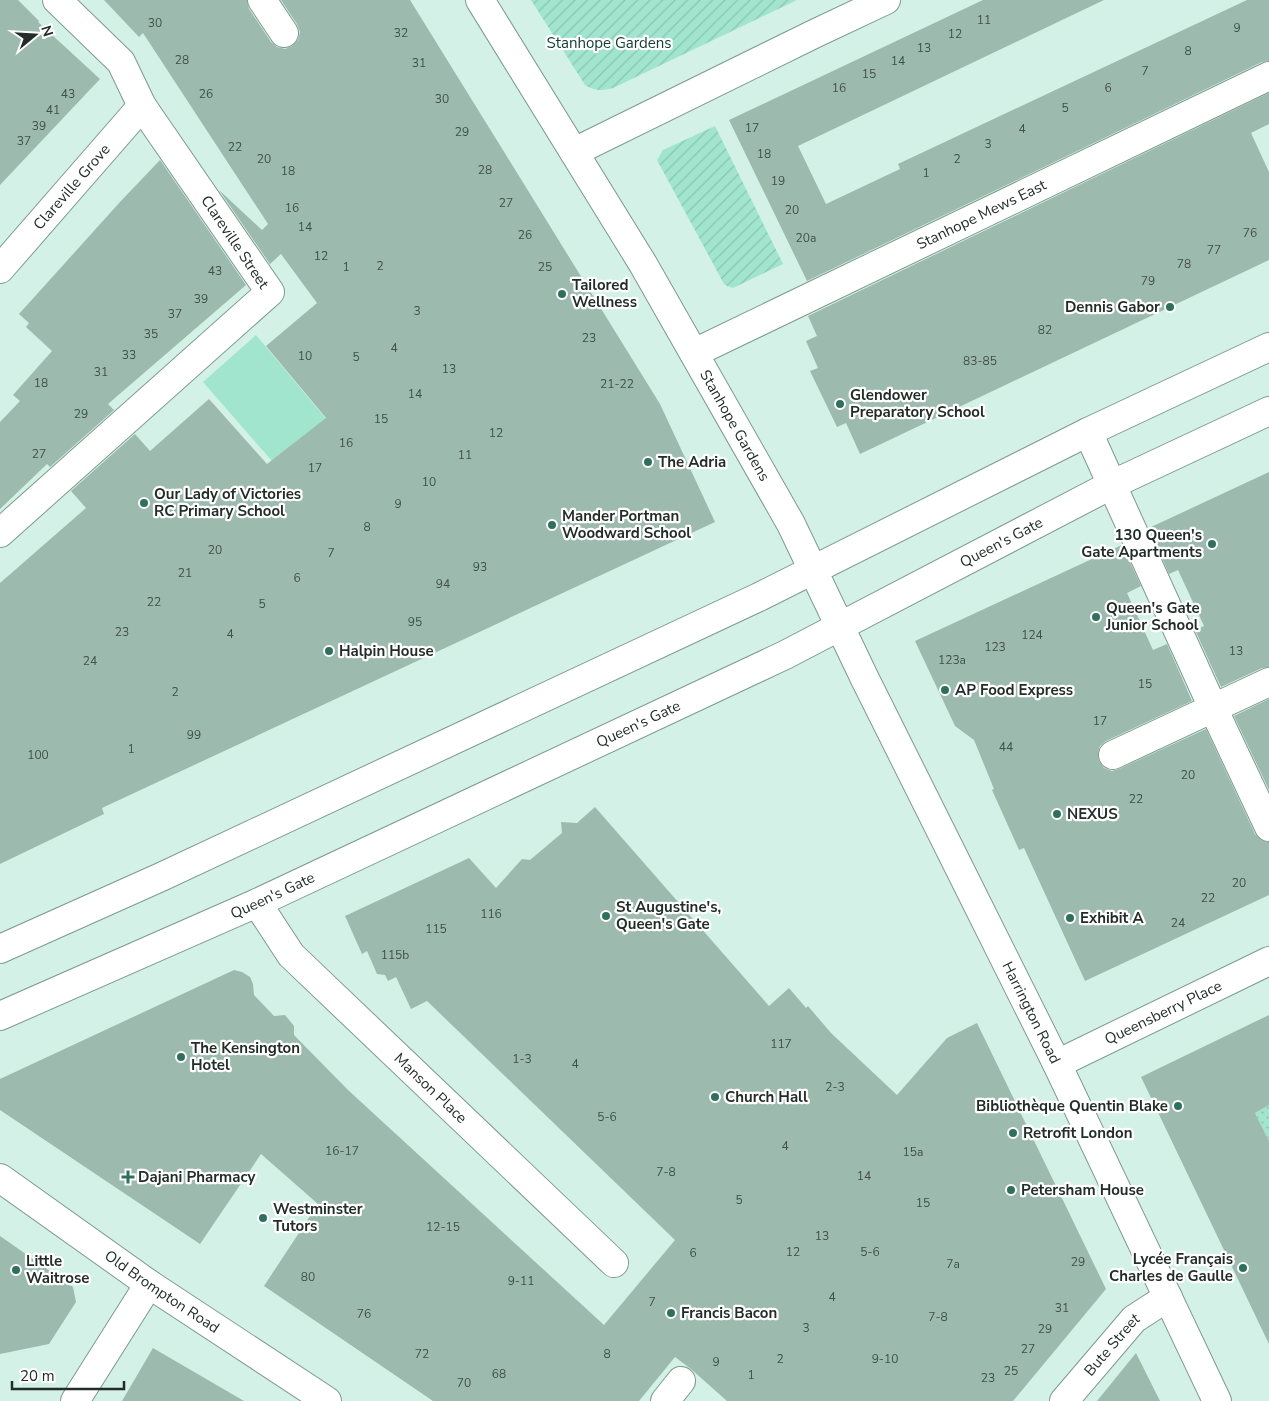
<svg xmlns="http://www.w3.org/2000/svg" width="1269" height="1401" font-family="'Nunito Sans',sans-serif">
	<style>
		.park { fill: url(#park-dots) }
		.garden { fill: url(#garden-furrows) }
		.pitch { fill: #a1e5ce }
		.building { fill: #9dbaaf }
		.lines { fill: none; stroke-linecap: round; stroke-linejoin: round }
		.minor-casing { stroke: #7e9a90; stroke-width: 30 }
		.major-casing { stroke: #7e9a90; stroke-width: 30 }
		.minor { stroke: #fff; stroke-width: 28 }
		.major { stroke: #fff; stroke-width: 28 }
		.poi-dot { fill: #306f5c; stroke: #fff; stroke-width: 2 }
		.labels { text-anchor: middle; stroke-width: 4.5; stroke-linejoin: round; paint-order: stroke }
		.number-label { font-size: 12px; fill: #41504a }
		.park-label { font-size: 15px; fill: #134033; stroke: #fff }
		.street-label { font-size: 15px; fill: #222d29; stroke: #fff }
		.poi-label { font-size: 15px; font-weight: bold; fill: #222d29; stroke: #fff; text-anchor: start }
	</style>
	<defs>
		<pattern id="park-dots" width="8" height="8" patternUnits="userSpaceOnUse" patternTransform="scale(1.25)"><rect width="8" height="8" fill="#a1e5ce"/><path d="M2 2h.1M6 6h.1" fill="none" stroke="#8ac5b1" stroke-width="1.8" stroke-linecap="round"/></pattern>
		<pattern id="garden-furrows" width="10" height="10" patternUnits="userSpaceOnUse" patternTransform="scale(1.25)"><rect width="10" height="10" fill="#a1e5ce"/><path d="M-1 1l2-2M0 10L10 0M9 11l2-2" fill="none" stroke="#8ac5b1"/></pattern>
	</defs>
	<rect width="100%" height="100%" fill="#d3f1e6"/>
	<path class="park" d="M1269,1105V1141L1255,1113Z"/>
	<path class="garden" d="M531,0H797L613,88C603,91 594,91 585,85Z
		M715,126L783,264L733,288L727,286L724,284L657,160L663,150Z"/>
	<path class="pitch" d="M256,335L326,419L272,461L203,382Z"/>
	<path class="building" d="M0,0H18L39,21L38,22L100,79L0,185Z
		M104,0H247L249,9L271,42L277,47L285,49L292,46L298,40L300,32L297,24L281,0H410L660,404L715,522L102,808L104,814L0,864V583L86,508L71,491L135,434L150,451L209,399L267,464L326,418L266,346L317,303L281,254L270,264L219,190L262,230L268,224L143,33L139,37Z
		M983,0H1104L798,146L826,204L900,169L898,164L1247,0H1269V61L1262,62L807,281L729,120Z
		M1269,93V124L1251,133L1269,172V260L860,454L846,423L837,427L810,371L818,368L806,341L817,336L808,316Z
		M160,160L246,285L108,404L114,410L50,467L47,464L0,509V422L20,401L13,395L52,351L26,327L29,323L19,314L120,202Z
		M1269,472V667L1262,668L1221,687L1195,630L1204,626L1178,570L1169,574L1149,528Z
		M1122,545L1141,586L1127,593L1153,650L1167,644L1192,701L1106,741L1100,746L1098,753L1099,761L1104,768L1112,771L1119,769L1206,729L1255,834L1261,840L1269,842V895L1085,981L1024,848L1019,850L992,790L994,789L974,740L955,726L915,641Z
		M1269,699V790L1234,716Z
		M595,807L769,1006L789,988L806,1008L808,1006L831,1033L897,1095L947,1038L977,1023L1106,1289L1013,1401H727L691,1369L675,1357L639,1401H433L264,1286L318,1204L261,1154L200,1244L0,1110V1079L234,970L242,972L250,977L253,984L254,995L274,1016L285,1015L294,1026V1035L348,1090L604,1325L675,1240L427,1001L411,1009L396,977L388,981L385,975L377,974L367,951L362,954L345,916L469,858L496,888L522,859L530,860L562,833L561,822L577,823Z
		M1269,1015V1105L1255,1113L1269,1141V1344L1141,1077Z
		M0,1236L73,1287L76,1302L49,1344L0,1354Z
		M153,1348L244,1401H122Z
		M1136,1353L1160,1401H1097Z"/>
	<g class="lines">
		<defs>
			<g id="minor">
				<path d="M262,0L284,33"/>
				<path id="s1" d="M480,0L643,264L791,524L864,677L1057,1064L1217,1401"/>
				<path d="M574,152L814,34L886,0"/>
				<path id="s2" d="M0,269L142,106"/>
				<path id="s3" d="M694,353L1269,76"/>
				<path d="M1088,432L1213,708L1269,827"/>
				<path d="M0,533L270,292L142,106L121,62L57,0"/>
				<path d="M1113,755L1269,682"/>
				<path id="s4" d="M257,903L291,955L614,1263"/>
				<path d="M0,949L161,877L759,597L1088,432L1269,347"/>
				<path id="s5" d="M0,1016L257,903L785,655L1111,485L1269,411"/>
				<path id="s6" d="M1057,1064L1269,961"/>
				<path d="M75,1401L149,1284"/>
				<path d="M665,1401L681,1381"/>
				<path id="s7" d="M1064,1401L1134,1319L1168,1297"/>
			</g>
			<g id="major">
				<path id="s8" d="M0,1178L149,1284L327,1401"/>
			</g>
		</defs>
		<use href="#minor" class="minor-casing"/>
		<use href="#major" class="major-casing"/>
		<use href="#minor" class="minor"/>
		<use href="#major" class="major"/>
	</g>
	<g class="poi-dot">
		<circle cx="562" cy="294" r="5"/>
		<circle cx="1170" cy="307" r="5"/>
		<circle cx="840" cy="404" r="5"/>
		<circle cx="648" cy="462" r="5"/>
		<circle cx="144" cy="503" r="5"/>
		<circle cx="552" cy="525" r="5"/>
		<circle cx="1212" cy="544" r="5"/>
		<circle cx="1096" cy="617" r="5"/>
		<circle cx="329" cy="651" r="5"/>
		<circle cx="945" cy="690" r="5"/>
		<circle cx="1057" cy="814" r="5"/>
		<circle cx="606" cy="916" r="5"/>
		<circle cx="1070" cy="918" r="5"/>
		<circle cx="181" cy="1057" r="5"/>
		<circle cx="715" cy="1097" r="5"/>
		<circle cx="1178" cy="1106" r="5"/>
		<circle cx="1013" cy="1133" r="5"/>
		<path d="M125.5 1169.5h5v5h5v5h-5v5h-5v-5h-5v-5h5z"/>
		<circle cx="1011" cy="1190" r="5"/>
		<circle cx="263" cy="1218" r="5"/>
		<circle cx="1243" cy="1268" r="5"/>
		<circle cx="16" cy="1270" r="5"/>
		<circle cx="671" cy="1313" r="5"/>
	</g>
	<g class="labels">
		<g class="number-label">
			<text x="984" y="24">11</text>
			<text x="155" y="27">30</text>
			<text x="1237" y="32">9</text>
			<text x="401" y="37">32</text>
			<text x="955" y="38">12</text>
			<text x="924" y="52">13</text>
			<text x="1188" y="55">8</text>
			<text x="182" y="64">28</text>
			<text x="898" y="65">14</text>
			<text x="419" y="67">31</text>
			<text x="1145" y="75">7</text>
			<text x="869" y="78">15</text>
			<text x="839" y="92">16</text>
			<text x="1108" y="92">6</text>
			<text x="68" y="98">43</text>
			<text x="206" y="98">26</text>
			<text x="442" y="103">30</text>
			<text x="1065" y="112">5</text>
			<text x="53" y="114">41</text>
			<text x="39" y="130">39</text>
			<text x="752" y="132">17</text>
			<text x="1022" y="133">4</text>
			<text x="462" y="136">29</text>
			<text x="24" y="145">37</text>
			<text x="988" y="148">3</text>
			<text x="235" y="151">22</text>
			<text x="764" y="158">18</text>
			<text x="264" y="163">20</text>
			<text x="957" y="163">2</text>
			<text x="485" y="174">28</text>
			<text x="288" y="175">18</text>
			<text x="926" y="177">1</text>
			<text x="778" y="185">19</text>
			<text x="506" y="207">27</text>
			<text x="292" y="212">16</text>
			<text x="792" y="214">20</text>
			<text x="305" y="231">14</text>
			<text x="1250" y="237">76</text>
			<text x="525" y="239">26</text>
			<text x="806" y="242">20a</text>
			<text x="1214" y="254">77</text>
			<text x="321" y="260">12</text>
			<text x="1184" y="268">78</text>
			<text x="380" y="270">2</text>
			<text x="346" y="271">1</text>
			<text x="545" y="271">25</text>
			<text x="215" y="275">43</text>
			<text x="1148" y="285">79</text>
			<text x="201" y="303">39</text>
			<text x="417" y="315">3</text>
			<text x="175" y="318">37</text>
			<text x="1045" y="334">82</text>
			<text x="151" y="338">35</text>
			<text x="589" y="342">23</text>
			<text x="394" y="352">4</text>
			<text x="129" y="359">33</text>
			<text x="305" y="360">10</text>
			<text x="356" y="361">5</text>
			<text x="980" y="365">83-85</text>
			<text x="449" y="373">13</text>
			<text x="101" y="376">31</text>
			<text x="41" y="387">18</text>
			<text x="617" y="388">21-22</text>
			<text x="415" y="398">14</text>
			<text x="81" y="418">29</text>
			<text x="381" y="423">15</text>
			<text x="496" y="437">12</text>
			<text x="346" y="447">16</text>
			<text x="39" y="458">27</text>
			<text x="465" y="459">11</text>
			<text x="315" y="472">17</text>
			<text x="429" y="486">10</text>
			<text x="398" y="508">9</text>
			<text x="367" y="531">8</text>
			<text x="215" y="554">20</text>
			<text x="331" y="557">7</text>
			<text x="480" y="571">93</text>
			<text x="185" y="577">21</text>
			<text x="297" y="582">6</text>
			<text x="443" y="588">94</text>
			<text x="154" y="606">22</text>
			<text x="262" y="608">5</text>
			<text x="415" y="626">95</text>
			<text x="122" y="636">23</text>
			<text x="230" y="638">4</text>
			<text x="1032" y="639">124</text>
			<text x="995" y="651">123</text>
			<text x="1236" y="655">13</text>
			<text x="952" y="664">123a</text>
			<text x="90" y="665">24</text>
			<text x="1145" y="688">15</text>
			<text x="175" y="696">2</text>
			<text x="1100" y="725">17</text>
			<text x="194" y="739">99</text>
			<text x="1006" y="751">44</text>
			<text x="131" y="753">1</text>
			<text x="38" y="759">100</text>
			<text x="1188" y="779">20</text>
			<text x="1136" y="803">22</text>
			<text x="1239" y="887">20</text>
			<text x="1208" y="902">22</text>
			<text x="491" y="918">116</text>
			<text x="1178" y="927">24</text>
			<text x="436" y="933">115</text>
			<text x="395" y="959">115b</text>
			<text x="781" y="1048">117</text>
			<text x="522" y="1063">1-3</text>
			<text x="575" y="1068">4</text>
			<text x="835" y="1091">2-3</text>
			<text x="607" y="1121">5-6</text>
			<text x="785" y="1150">4</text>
			<text x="342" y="1155">16-17</text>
			<text x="913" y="1156">15a</text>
			<text x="666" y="1176">7-8</text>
			<text x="864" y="1180">14</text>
			<text x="739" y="1204">5</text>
			<text x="923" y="1207">15</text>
			<text x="443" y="1231">12-15</text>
			<text x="822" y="1240">13</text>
			<text x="793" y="1256">12</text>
			<text x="870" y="1256">5-6</text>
			<text x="693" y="1257">6</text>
			<text x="1078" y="1266">29</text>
			<text x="953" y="1268">7a</text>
			<text x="308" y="1281">80</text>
			<text x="521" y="1285">9-11</text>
			<text x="832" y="1301">4</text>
			<text x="652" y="1306">7</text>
			<text x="1062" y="1312">31</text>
			<text x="364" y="1318">76</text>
			<text x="938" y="1321">7-8</text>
			<text x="806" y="1332">3</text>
			<text x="1045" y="1333">29</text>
			<text x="1028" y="1353">27</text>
			<text x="422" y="1358">72</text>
			<text x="607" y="1358">8</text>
			<text x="780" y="1363">2</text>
			<text x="885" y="1363">9-10</text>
			<text x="716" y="1366">9</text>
			<text x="1011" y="1375">25</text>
			<text x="499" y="1378">68</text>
			<text x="751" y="1379">1</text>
			<text x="988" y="1382">23</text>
			<text x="464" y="1387">70</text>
		</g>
		<g class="park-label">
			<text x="609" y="48">Stanhope Gardens</text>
		</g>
		<g class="street-label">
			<text dy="5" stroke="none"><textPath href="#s2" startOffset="109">Clareville Grove</textPath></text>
			<text dy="5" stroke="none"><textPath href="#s3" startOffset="319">Stanhope Mews East</textPath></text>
			<text transform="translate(235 242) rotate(56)" y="5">Clareville Street</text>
			<text dy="5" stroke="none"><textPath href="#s1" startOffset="496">Stanhope Gardens</textPath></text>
			<text dy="5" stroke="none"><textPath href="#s5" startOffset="1108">Queen's Gate</textPath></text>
			<text dy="5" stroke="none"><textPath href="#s5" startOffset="702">Queen's Gate</textPath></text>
			<text dy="5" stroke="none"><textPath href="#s5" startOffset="298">Queen's Gate</textPath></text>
			<text dy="5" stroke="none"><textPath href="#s1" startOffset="1154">Harrington Road</textPath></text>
			<text dy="5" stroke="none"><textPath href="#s6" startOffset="118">Queensberry Place</textPath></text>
			<text dy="5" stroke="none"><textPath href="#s4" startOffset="255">Manson Place</textPath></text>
			<text dy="5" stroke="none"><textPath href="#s8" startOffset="198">Old Brompton Road</textPath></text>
			<text dy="5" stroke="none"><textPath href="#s7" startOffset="74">Bute Street</textPath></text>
		</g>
		<g class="poi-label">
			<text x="572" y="290">Tailored<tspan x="572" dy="17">Wellness</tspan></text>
			<text x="1160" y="312" text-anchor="end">Dennis Gabor</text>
			<text x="850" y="400">Glendower<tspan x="850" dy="17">Preparatory School</tspan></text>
			<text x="658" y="467">The Adria</text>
			<text x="154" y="499">Our Lady of Victories<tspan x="154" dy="17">RC Primary School</tspan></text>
			<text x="562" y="521">Mander Portman<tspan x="562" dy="17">Woodward School</tspan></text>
			<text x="1202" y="540" text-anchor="end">130 Queen's<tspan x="1202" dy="17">Gate Apartments</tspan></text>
			<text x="1106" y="613">Queen's Gate<tspan x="1106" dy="17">Junior School</tspan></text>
			<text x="339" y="656">Halpin House</text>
			<text x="955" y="695">AP Food Express</text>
			<text x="1067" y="819">NEXUS</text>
			<text x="616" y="912">St Augustine's,<tspan x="616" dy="17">Queen's Gate</tspan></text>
			<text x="1080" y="923">Exhibit A</text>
			<text x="191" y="1053">The Kensington<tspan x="191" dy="17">Hotel</tspan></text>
			<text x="725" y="1102">Church Hall</text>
			<text x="1168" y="1111" text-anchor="end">Bibliothèque Quentin Blake</text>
			<text x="1023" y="1138">Retrofit London</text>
			<text x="138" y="1182">Dajani Pharmacy</text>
			<text x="1021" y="1195">Petersham House</text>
			<text x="273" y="1214">Westminster<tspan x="273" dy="17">Tutors</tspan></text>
			<text x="1233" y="1264" text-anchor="end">Lycée Français<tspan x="1233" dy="17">Charles de Gaulle</tspan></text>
			<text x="26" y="1266">Little<tspan x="26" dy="17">Waitrose</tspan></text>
			<text x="681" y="1318">Francis Bacon</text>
		</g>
	</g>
	<g transform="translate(35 35) rotate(72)" stroke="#ffffff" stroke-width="4" paint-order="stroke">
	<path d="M0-4L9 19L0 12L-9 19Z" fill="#222d29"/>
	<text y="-8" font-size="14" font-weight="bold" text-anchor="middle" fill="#222d29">N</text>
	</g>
	<path d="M12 1381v8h112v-8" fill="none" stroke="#222d29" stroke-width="2.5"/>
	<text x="20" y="1381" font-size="15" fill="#222d29" stroke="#ffffff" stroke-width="4" paint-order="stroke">20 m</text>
</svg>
